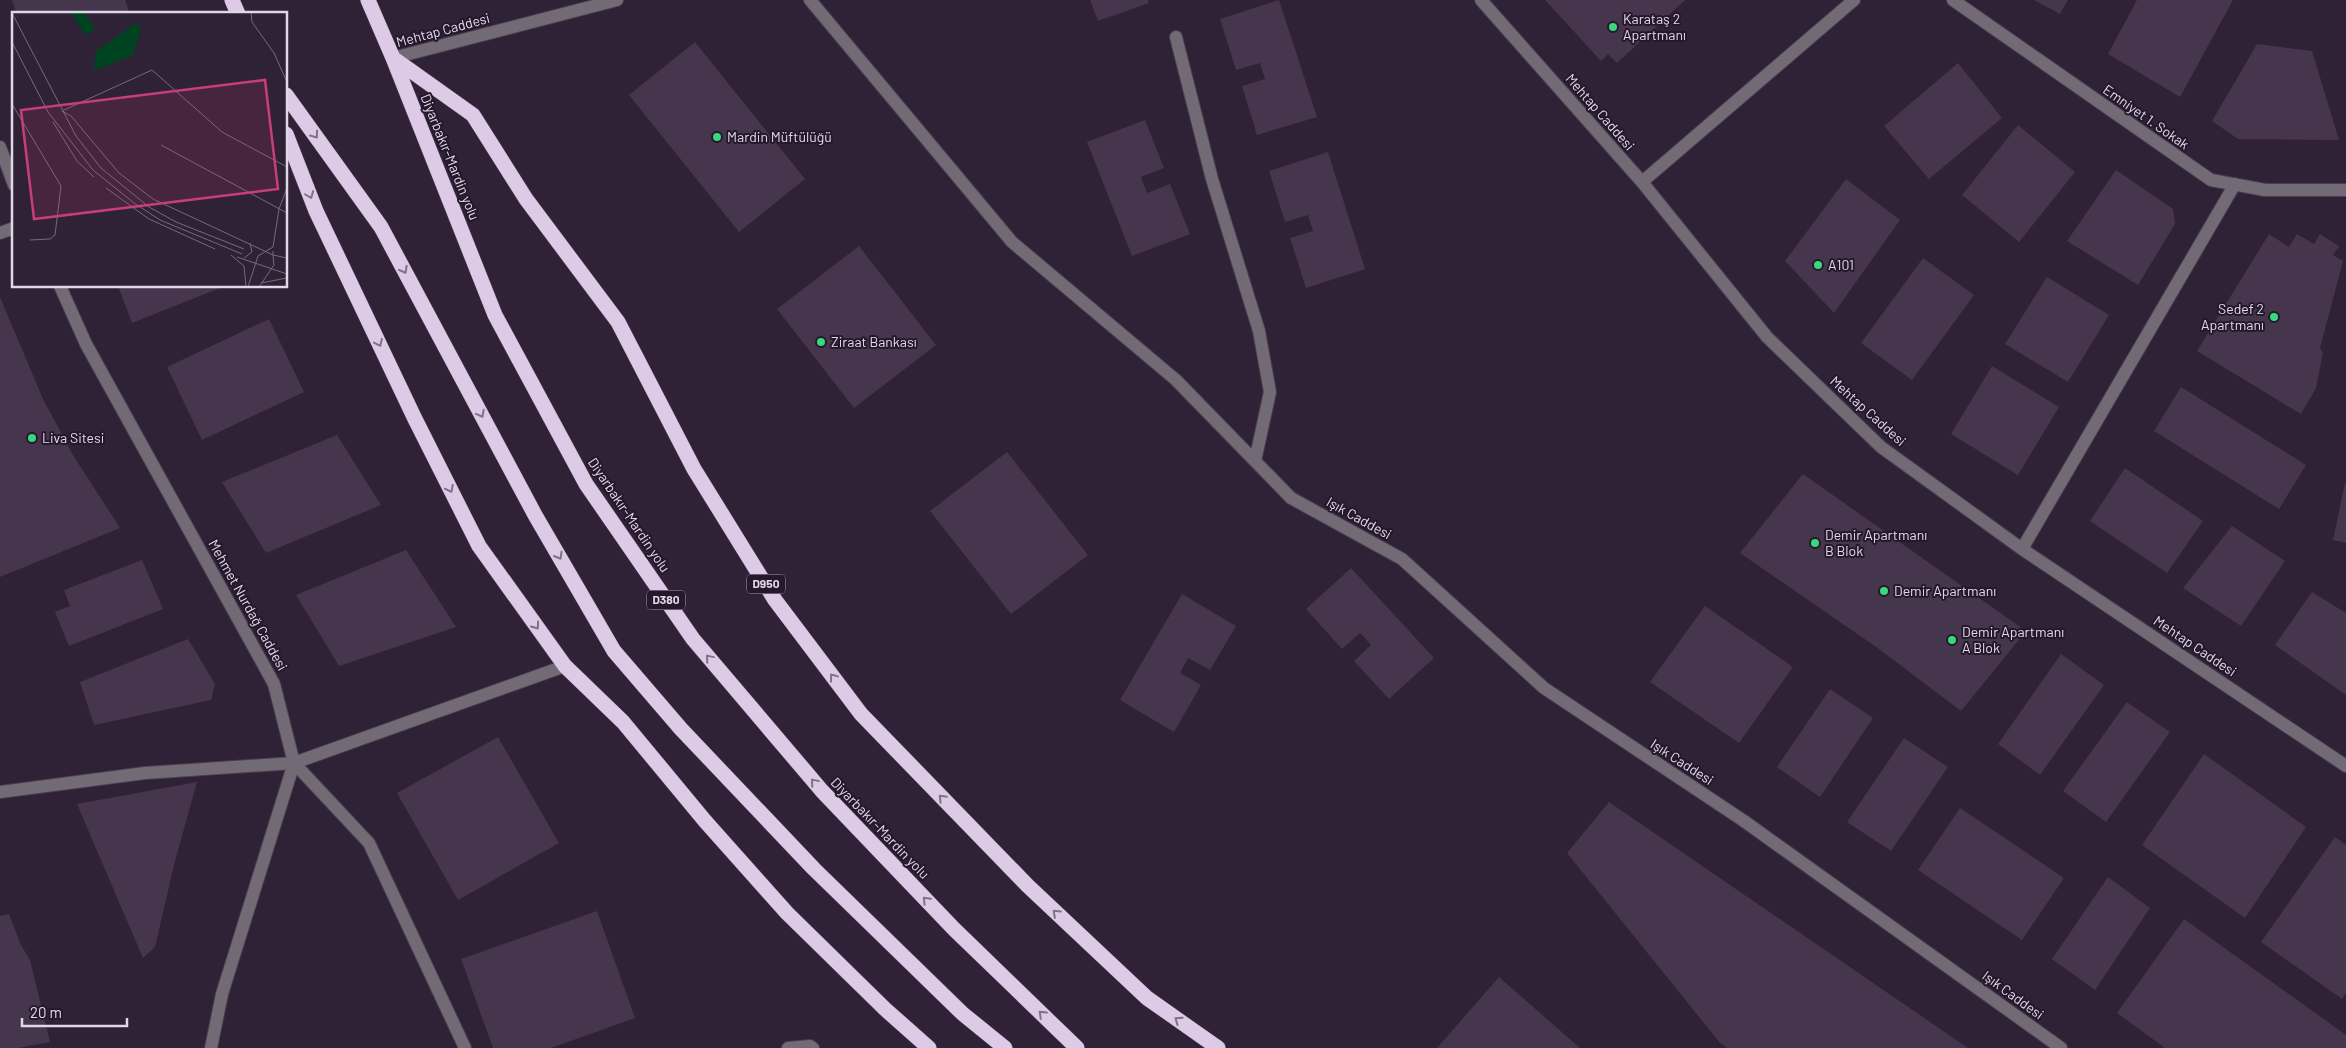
<svg xmlns="http://www.w3.org/2000/svg" width="2346" height="1048" font-family="Barlow,sans-serif">
	<style>
		.building { fill: #45364d }
		.lines { fill: none; stroke-linecap: round; stroke-linejoin: round }
		.minor-casing { stroke: #4b3e52; stroke-width: 14 }
		.highway-casing { stroke: #4b3e52; stroke-width: 16 }
		.minor { stroke: #726b76; stroke-width: 12 }
		.highway { stroke: #dccae6; stroke-width: 15 }
		.oneway { stroke: #807189 }
		.poi-dot { fill: #39d87f; stroke: #25182c; stroke-width: 2 }
		.labels { text-anchor: middle; stroke-width: 4; stroke-linejoin: round; paint-order: stroke }
		.shield { fill: #25182c; stroke: #a99eae; stroke-width: 1 }
		.shield-label { font-size: 12px; font-weight: bold; fill: #e1d8e6 }
		.poi-label { font-size: 14px; fill: #e1d8e6; stroke: #25182c; text-anchor: start }
		.street-label { font-size: 14px; fill: #e1d8e6; stroke: #25182c }
		.inset-road { fill: none; stroke: #766a7c; stroke-width: 1 }
		.view { fill: #c83e77; fill-opacity: 0.15; stroke: #c83e77; stroke-width: 2.5 }
		.inset-edge { fill: none; stroke: #e1d8e6; stroke-width: 2.5 }
	</style>
	<rect width="100%" height="100%" fill="#2f2136"/>
	<path class="building" d="M12,0H125L130,14H17Z
		M1090,0H1148L1149,3L1098,21Z
		M1279,0L1317,117L1257,135L1242,86L1265,79L1260,63L1236,70L1220,19Z
		M1545,0H1685L1617,63L1608,54L1601,61Z
		M2034,0H2068L2060,14Z
		M2137,0H2233L2180,97L2108,54Z
		M695,42L805,179L739,232L629,95Z
		M2257,44L2312,51L2339,140L2238,139L2212,121Z
		M1958,63L2002,118L1929,179L1884,126Z
		M1145,120L1164,168L1141,177L1147,193L1170,184L1190,234L1132,256L1087,142Z
		M2018,125L2075,172L2019,242L1962,195Z
		M1328,152L1365,269L1306,288L1290,238L1313,231L1308,215L1285,222L1269,171Z
		M2116,170L2173,209L2175,224L2138,285L2067,241Z
		M1846,179L1900,220L1834,313L1785,261Z
		M2269,234L2289,247L2297,234L2314,244L2320,234L2339,246L2333,255L2343,261L2320,348L2323,353L2316,388L2301,414L2197,351Z
		M859,246L936,345L854,408L777,309Z
		M1923,258L1974,295L1912,380L1861,343Z
		M2047,277L2109,315L2068,382L2005,344Z
		M118,286H225L132,323Z
		M0,297L43,399L73,455L120,528L0,577Z
		M269,319L304,392L202,440L167,367Z
		M1992,366L2059,407L2018,475L1951,434Z
		M2181,387L2306,465L2279,509L2154,431Z
		M337,435L381,505L266,553L222,482Z
		M1007,452L1088,555L1011,614L930,511Z
		M2125,468L2203,521L2167,573L2090,521Z
		M1803,474L2026,631L1961,711L1879,649L1740,553Z
		M2345,483H2346V543L2333,540Z
		M2232,526L2285,561L2241,626L2183,588Z
		M406,550L456,627L339,666L296,595Z
		M142,560L163,609L69,646L55,612L70,606L64,590Z
		M1351,568L1434,658L1389,699L1354,661L1371,645L1360,633L1342,649L1306,609Z
		M2312,592L2346,613V695L2275,645Z
		M1182,594L1236,626L1210,670L1188,658L1180,673L1201,685L1174,732L1120,700Z
		M1705,606L1793,667L1739,743L1650,682Z
		M188,639L215,684L211,700L94,725L80,682Z
		M2061,654L2104,685L2040,775L1998,744Z
		M1830,689L1873,718L1820,797L1777,767Z
		M2127,702L2170,732L2106,822L2063,791Z
		M498,737L559,843L458,900L397,793Z
		M1904,738L1948,767L1891,851L1847,822Z
		M2204,754L2306,827L2245,918L2142,845Z
		M197,782L175,861L155,947L143,958L77,804Z
		M1609,802L1968,1048H1727L1720,1043L1567,853Z
		M1960,808L2064,878L2022,940L1918,870Z
		M2335,837L2346,845V993L2342,999L2261,942Z
		M2108,877L2150,908L2095,990L2052,959Z
		M597,911L635,1018L551,1048H493L461,959Z
		M9,914L21,945L30,960L50,1042L18,1048H0V916Z
		M2184,919L2346,1035V1048H2165L2117,1013Z
		M1499,977L1580,1048H1437Z"/>
	<g class="lines">
		<defs>
			<path id="minor" d="M810,0L1012,242L1176,380L1291,498L1402,559L1544,688L1744,821L2061,1048
				M1481,0L1642,182L1767,337L1881,447L2022,549L2346,766
				M1953,0L2211,180L2265,190H2346
				M1176,37L1212,179L1259,331L1270,392L1255,461
				M393,58L617,0
				M0,147L14,185
				M1642,182L1854,0
				M0,233L14,228
				M60,286L86,344L274,684L294,763L222,994L211,1048
				M2022,549L2235,184
				M294,763L369,843L465,1048
				M0,792L145,773L294,763L565,666
				M788,1048L810,1046L813,1048"/>
			<path id="highway" d="M232,0L238,14
				M368,0L393,58L495,315L586,484L693,639L822,791L954,929L1077,1048
				M393,58L473,115L526,199L618,322L694,469L775,600L861,714L1028,886L1147,998L1218,1048
				M286,95L381,227L535,515L614,651L681,729L814,869L963,1014L1005,1048
				M286,134L316,211L415,419L479,546L565,666L623,722L705,821L787,913L885,1009L929,1048"/>
		</defs>
		<use href="#minor" class="minor-casing"/>
		<use href="#highway" class="highway-casing"/>
		<use href="#minor" class="minor"/>
		<use href="#highway" class="highway"/>
	</g>
	<defs><path id="oneway-chevron" d="M-2-3.5L2.5 0L-2 3.5" fill="none" stroke-width="1.6" stroke-linecap="round" stroke-linejoin="round" transform="scale(1.25)"/></defs>
	<g class="oneway">
		<use href="#oneway-chevron" transform="translate(315 135) rotate(54)"/>
		<use href="#oneway-chevron" transform="translate(310 195) rotate(69)"/>
		<use href="#oneway-chevron" transform="translate(404 270) rotate(62)"/>
		<use href="#oneway-chevron" transform="translate(379 343) rotate(65)"/>
		<use href="#oneway-chevron" transform="translate(481 414) rotate(62)"/>
		<use href="#oneway-chevron" transform="translate(450 489) rotate(63)"/>
		<use href="#oneway-chevron" transform="translate(559 556) rotate(60)"/>
		<use href="#oneway-chevron" transform="translate(536 626) rotate(54)"/>
		<use href="#oneway-chevron" transform="translate(709 658) rotate(-130)"/>
		<use href="#oneway-chevron" transform="translate(833 677) rotate(-127)"/>
		<use href="#oneway-chevron" transform="translate(814 782) rotate(-130)"/>
		<use href="#oneway-chevron" transform="translate(942 798) rotate(-134)"/>
		<use href="#oneway-chevron" transform="translate(926 900) rotate(-134)"/>
		<use href="#oneway-chevron" transform="translate(1056 913) rotate(-137)"/>
		<use href="#oneway-chevron" transform="translate(1042 1014) rotate(-136)"/>
		<use href="#oneway-chevron" transform="translate(1178 1020) rotate(-145)"/>
	</g>
	<g class="poi-dot">
		<circle cx="1613" cy="27" r="5"/>
		<circle cx="717" cy="137" r="5"/>
		<circle cx="1818" cy="265" r="5"/>
		<circle cx="2274" cy="317" r="5"/>
		<circle cx="821" cy="342" r="5"/>
		<circle cx="32" cy="438" r="5"/>
		<circle cx="1815" cy="543" r="5"/>
		<circle cx="1884" cy="591" r="5"/>
		<circle cx="1952" cy="640" r="5"/>
	</g>
	<g class="labels">
		<g class="shield">
			<rect x="747" y="574.5" width="38" height="19" rx="4"/>
			<rect x="647" y="590.5" width="38" height="19" rx="4"/>
		</g>
		<g class="shield-label">
			<text x="766" y="588">D950</text>
			<text x="666" y="604">D380</text>
		</g>
		<g class="poi-label">
			<text x="1623" y="24">Karataş 2<tspan x="1623" dy="16">Apartmanı</tspan></text>
			<text x="727" y="142">Mardin Müftülüğü</text>
			<text x="1828" y="270">A101</text>
			<text x="2264" y="314" text-anchor="end">Sedef 2<tspan x="2264" dy="16">Apartmanı</tspan></text>
			<text x="831" y="347">Ziraat Bankası</text>
			<text x="42" y="443">Liva Sitesi</text>
			<text x="1825" y="540">Demir Apartmanı<tspan x="1825" dy="16">B Blok</tspan></text>
			<text x="1894" y="596">Demir Apartmanı</text>
			<text x="1962" y="637">Demir Apartmanı<tspan x="1962" dy="16">A Blok</tspan></text>
		</g>
		<g class="street-label">
			<text transform="translate(443 30) rotate(-15)" y="5">Mehtap Caddesi</text>
			<text transform="translate(1600 112) rotate(49)" y="5">Mehtap Caddesi</text>
			<text transform="translate(2146 117) rotate(35)" y="5">Emniyet 1. Sokak</text>
			<text transform="translate(450 157) rotate(68)" y="5">Diyarbakır-Mardin yolu</text>
			<text transform="translate(1868 411) rotate(42)" y="5">Mehtap Caddesi</text>
			<text transform="translate(629 515) rotate(56)" y="5">Diyarbakır-Mardin yolu</text>
			<text transform="translate(1359 518) rotate(29)" y="5">Işık Caddesi</text>
			<text transform="translate(248 605) rotate(61)" y="5">Mehmet Nurdağ Caddesi</text>
			<text transform="translate(2195 646) rotate(34)" y="5">Mehtap Caddesi</text>
			<text transform="translate(1682 762) rotate(33)" y="5">Işık Caddesi</text>
			<text transform="translate(880 828) rotate(46)" y="5">Diyarbakır-Mardin yolu</text>
			<text transform="translate(2013 995) rotate(36)" y="5">Işık Caddesi</text>
		</g>
	</g>
	<g transform="translate(12 12)">
		<rect width="275" height="275" fill="#2f2136"/>
		<path d="M72,0L83,17L73,23L59,1ZM124,11L129,17L121,43L82,59L84,39Z" fill="#004321"/>
		<path class="inset-road" d="M239,0L240,10L262,41L275,70M0,1L64,124L89,156L137,195L164,210L232,237M0,30L36,100L81,158L122,191L148,208L230,242M0,92L49,174L43,223L38,227L18,228M50,99L140,58L210,120L275,155M50,99L59,104L107,161L141,187L261,243L262,253L247,275M41,110L65,149L82,165M149,133L275,201M94,176L137,207L203,237M261,235L267,197L275,176M261,239V243L275,246M219,243L232,254L234,275M225,245L275,262M232,246L240,240L238,231M249,271L275,266M236,275L246,244L261,235"/>
		<path class="view" d="M253,68L266,177L22,207L9,98Z"/>
		<rect width="275" height="275" class="inset-edge"/>
	</g>
	<path d="M22 1018v8h105v-8" fill="none" stroke="#e1d8e6" stroke-width="2.5"/>
	<text x="30" y="1018" font-size="15" fill="#e1d8e6" stroke="#25182c" stroke-width="4" paint-order="stroke">20 m</text>
</svg>
